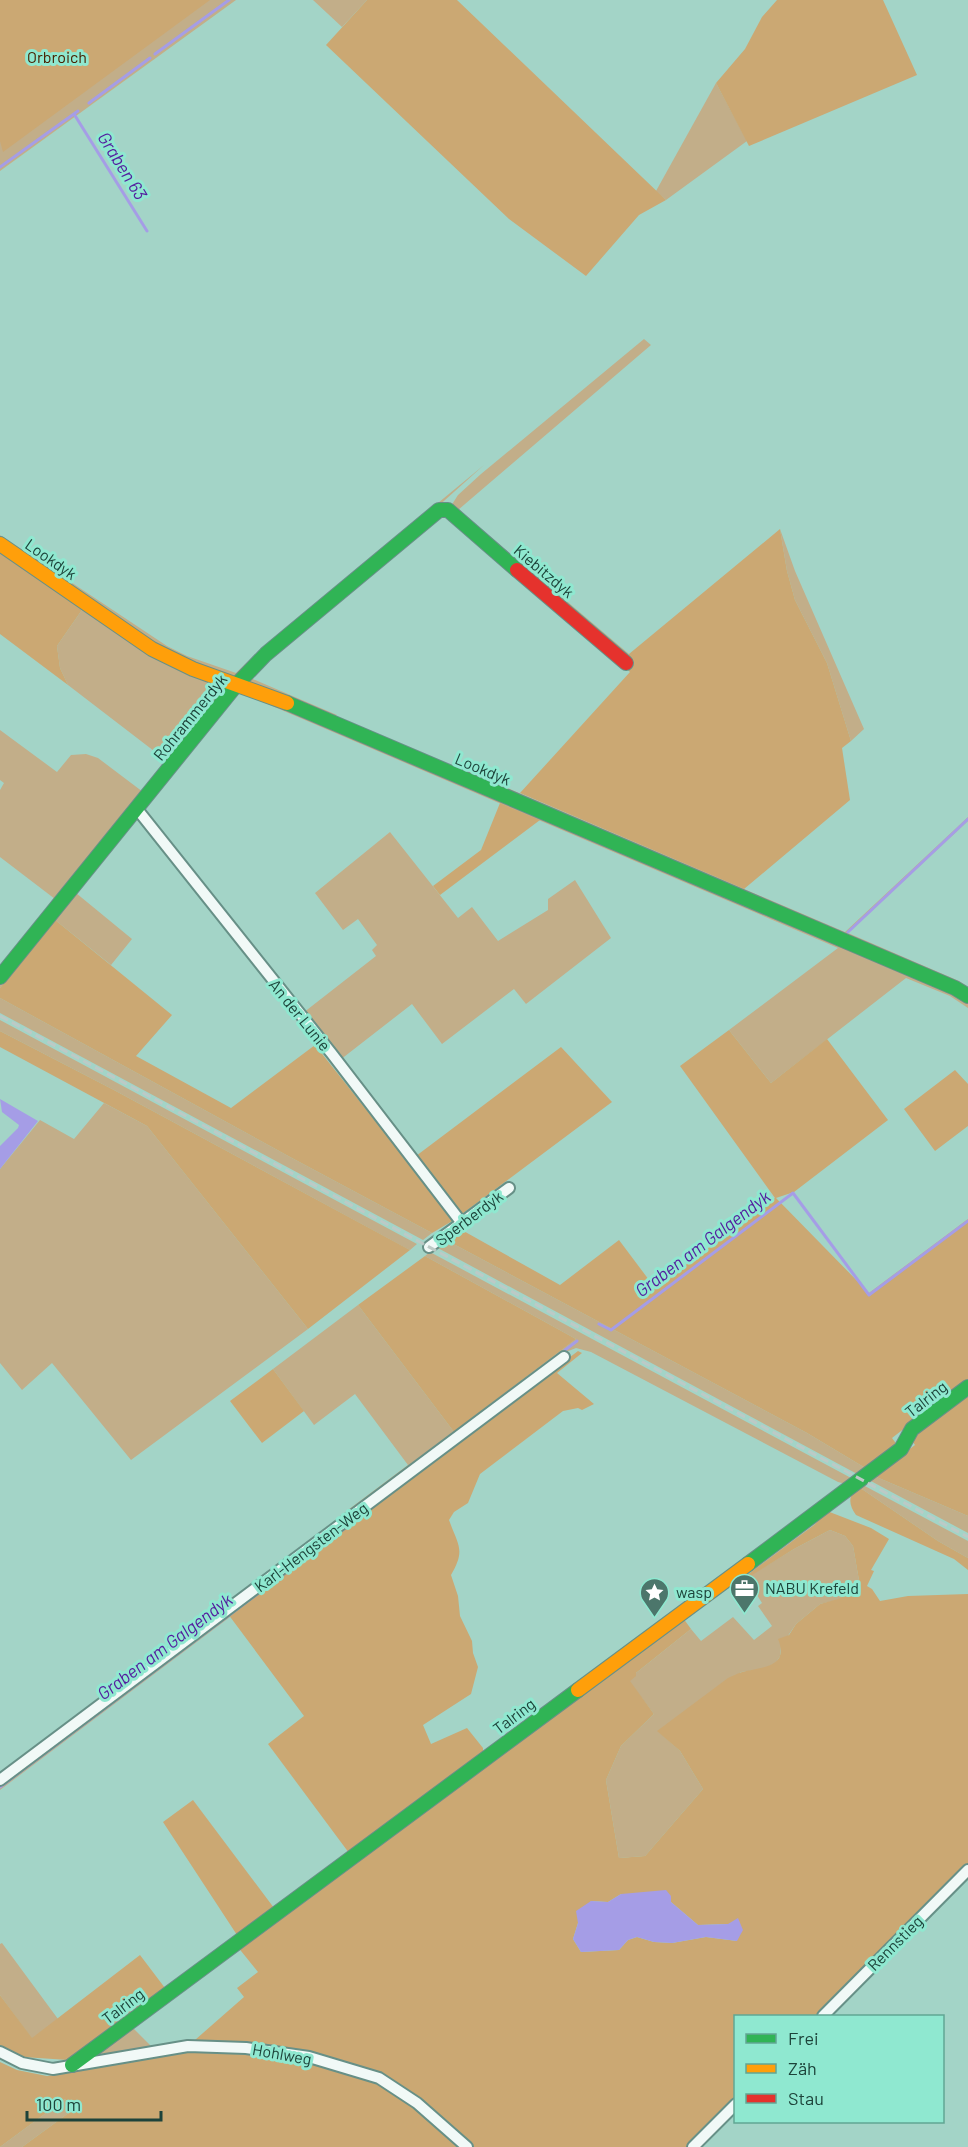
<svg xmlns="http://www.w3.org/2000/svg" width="968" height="2147" font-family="Barlow,sans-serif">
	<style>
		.green { fill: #c2ae89 }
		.forest { fill: #cba873; fill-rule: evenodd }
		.water { fill: #a59de6 }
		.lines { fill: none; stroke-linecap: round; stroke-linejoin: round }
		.stream { stroke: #a59de6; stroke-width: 3 }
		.street-casing { stroke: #679087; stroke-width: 14 }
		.fast-casing { stroke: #679087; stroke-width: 16 }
		.slow-casing { stroke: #679087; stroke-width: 16 }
		.jam-casing { stroke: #679087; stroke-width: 16 }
		.street { stroke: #f1f9f7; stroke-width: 10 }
		.fast { stroke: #30b455; stroke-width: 14 }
		.slow { stroke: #ff9f0a; stroke-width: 14 }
		.jam { stroke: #e5322d; stroke-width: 14 }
		.rail { stroke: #bccac6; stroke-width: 3; stroke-dasharray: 9 4.5; stroke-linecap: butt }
		.labels { text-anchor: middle; stroke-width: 6; stroke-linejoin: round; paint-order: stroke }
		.park-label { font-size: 16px; fill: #482000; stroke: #8fe8d0 }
		.street-label { font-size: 16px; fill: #1d433a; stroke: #8fe8d0 }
		.poi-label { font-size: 16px; fill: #1d433a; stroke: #8fe8d0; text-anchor: start }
		.water-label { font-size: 18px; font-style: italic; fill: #531d9e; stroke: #8fe8d0 }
	</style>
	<rect width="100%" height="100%" fill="#a3d4c7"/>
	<path class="green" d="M0,0H236L0,171Z
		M313,0H367L342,27Z
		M716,83L747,141L666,200L656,191Z
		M644,339L651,345L458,510L528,569L520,568L451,506L458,495L481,474Z
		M484,465L435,509L235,678L148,644L0,541V535L167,646L187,656L236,673L260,650Z
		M780,529L795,571L864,729L851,741L827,663L795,600L787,571Z
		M536,575L629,654L627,657L540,585Z
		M84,607L221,685L224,692L0,972V965L55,899L0,857V790L4,783L0,780V730L57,772L71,755L86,754L98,758L143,792L167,761L68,685L60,668L57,646Z
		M248,677L337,715L332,718L251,685Z
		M242,689L968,999V1008L950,996L906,978L771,1083L729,1030L838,948L237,691Z
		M463,769L845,932L968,817V821L848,933L959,981L968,987V992L461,774Z
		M390,832L458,918L472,907L498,941L548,910V899L575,880L611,938L526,1004L514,989L442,1044L412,1004L340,1060L303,1013L376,956L372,950L377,945L358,919L343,930L315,893Z
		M76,893L132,939L111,965L54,919L0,988V979Z
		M0,998L290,1157L432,1233L423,1240L0,1013Z
		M0,1020L417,1244L410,1250L406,1248L114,1090L0,1031Z
		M104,1103L147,1126L308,1329L131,1460L52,1363L22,1390L0,1363V1169L40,1120L74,1139Z
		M446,1240L807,1433L867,1469L859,1475L436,1247Z
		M430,1252L853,1479L846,1484L838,1482L591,1352L576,1348L566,1352L343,1520L340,1516L408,1465L355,1394L314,1425L273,1369L358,1305L454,1432L576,1339L425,1256Z
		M874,1476L968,1516V1533L869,1480Z
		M863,1485L968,1541V1558L938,1541L859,1487Z
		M830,1530L845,1536L853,1546L861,1592L854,1591L838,1600L820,1604L796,1624L781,1646L780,1656L775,1664L763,1669L741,1672L658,1731L680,1751L703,1789L645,1856L619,1858L606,1780L621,1746L654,1714L629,1681L636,1673L691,1629L701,1641L733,1617L754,1640L772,1626L758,1606L762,1603L757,1595L747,1596L740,1587L750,1581L748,1577L794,1549Z
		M228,1614L230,1617L0,1790V1784Z
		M2,1943L58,2019L32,2039L0,1995V1944Z
		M131,2026L152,2047L86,2060Z
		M65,2099L74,2109L22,2147H0Z"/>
	<path class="forest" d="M0,0H210L3,152L0,141Z
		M367,0H457L666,200L639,215L586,276L509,219L326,45Z
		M777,0H883L917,75L749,146L716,83L745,49L762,17Z
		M780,529L787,571L795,600L827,663L851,741L842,748L850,800L744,889L520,793L630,672L622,665L629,654Z
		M0,550L84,607L57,646L60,668L68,685L0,634Z
		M500,803L540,820L440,895L433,886L481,850Z
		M54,919L172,1015L136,1056L231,1108L315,1045L454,1220L432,1233L290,1157L0,998V988Z
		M729,1030L771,1083L827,1039L888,1120L794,1192L776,1198L869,1293L968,1219V1379L892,1438L898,1446L867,1469L807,1433L446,1240L460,1229L560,1285L619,1240L655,1288L775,1198L680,1066Z
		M0,1031L114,1090L410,1250L308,1329L147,1126L0,1047Z
		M561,1047L612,1102L462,1214L416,1156Z
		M955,1070L968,1084V1126L935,1151L904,1109Z
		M425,1256L576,1339L454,1432L358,1305Z
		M578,1351L582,1353L557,1373L594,1404L582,1410L578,1408L563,1411L480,1474L468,1503L454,1512L449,1520C458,1545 466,1550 451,1575L458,1596L460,1616L472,1641L473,1653L478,1667L471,1694L423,1725L431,1744L467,1728L483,1748V1754L349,1853L268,1744L304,1716L228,1614L345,1526L347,1527Z
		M273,1369L304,1411L262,1443L230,1401Z
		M968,1394V1516L874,1476L915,1445L910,1438Z
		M859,1487L938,1541L968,1558V1570L954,1559L856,1515C848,1504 848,1495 859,1487Z
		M827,1511L871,1528L889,1539L871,1570L874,1571L867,1586L872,1589L880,1601L908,1596L968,1594V1866L818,2016H736L735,2101L690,2147H474L427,2106L388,2078L310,2051L195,2040L244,1997L237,1988L258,1972L237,1946L683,1618L691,1629L636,1673V1676L630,1681L654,1714L621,1746L606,1780L619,1858L645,1856L703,1789L680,1751L657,1731L728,1678C733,1676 738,1673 742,1672C760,1667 790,1668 778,1639L789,1635L796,1624L820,1604L838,1599L854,1591L861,1592L853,1546L845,1536L830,1530L794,1549L749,1577L751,1581L740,1587L735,1579L747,1575L814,1525ZM621,1894L671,1902L698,1925L728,1924L737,1941L706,1937L672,1943L654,1942L637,1937L628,1940L619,1950L581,1952L573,1939L578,1923L591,1901L608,1902Z
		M193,1800L274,1908L237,1935L163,1822Z
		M140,1955L165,1988L68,2060L23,2057L0,2046V1995L32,2038Z
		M197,2051L260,2052L337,2069L379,2082L414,2107L460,2147H22L74,2109L65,2099L0,2147V2062L17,2070L47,2076L159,2055Z"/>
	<path class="water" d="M0,1099L38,1121L0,1169V1146L18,1128L19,1125L2,1112Z
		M666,1890L671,1896V1902L698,1925L728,1924L738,1918L743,1930L737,1941L706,1937L672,1943L654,1942L637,1937L628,1940L619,1950L581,1952L573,1939L578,1923L576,1911L591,1901L608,1902L621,1894Z"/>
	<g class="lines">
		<path class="stream" d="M155,54L229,0
			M89,103L150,58
			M74,114L147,231
			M0,167L78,111
			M848,932L968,819
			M599,1324L611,1330L793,1193L869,1295L968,1221
			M565,1350L577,1341
			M0,1787L345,1528"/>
		<defs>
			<path id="street" d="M137,809L332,1054L461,1222
				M429,1247L509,1188
				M0,1780L564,1357
				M823,2016L968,1870
				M0,2052L22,2063L53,2069L188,2046L246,2048L309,2057L379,2078L417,2103L467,2147
				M693,2147L736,2104"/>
			<path id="fast" d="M287,703L955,988L968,996
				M0,977L237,684L266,654L439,510H448L517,570
				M748,1564L901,1449L912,1429L968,1387
				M72,2065L578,1690"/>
			<path id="slow" d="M0,544L152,649L193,669L287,703
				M578,1690L748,1564"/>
			<path id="jam" d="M517,570L626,663"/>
		</defs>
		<use href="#street" class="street-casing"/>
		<use href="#fast" class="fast-casing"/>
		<use href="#slow" class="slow-casing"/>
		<use href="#jam" class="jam-casing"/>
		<use href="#street" class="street"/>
		<use href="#fast" class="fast"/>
		<use href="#slow" class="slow"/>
		<use href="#jam" class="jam"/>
		<path class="rail" d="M0,1016L968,1537"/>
	</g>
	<defs>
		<symbol id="office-pin" viewBox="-11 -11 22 30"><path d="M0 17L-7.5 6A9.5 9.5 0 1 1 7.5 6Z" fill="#4c766b" stroke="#8fe8d0"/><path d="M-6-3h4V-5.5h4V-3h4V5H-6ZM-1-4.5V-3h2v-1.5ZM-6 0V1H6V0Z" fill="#fff"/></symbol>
		<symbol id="sight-pin" viewBox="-11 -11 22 30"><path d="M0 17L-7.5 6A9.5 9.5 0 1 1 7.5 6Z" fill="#4c766b" stroke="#8fe8d0"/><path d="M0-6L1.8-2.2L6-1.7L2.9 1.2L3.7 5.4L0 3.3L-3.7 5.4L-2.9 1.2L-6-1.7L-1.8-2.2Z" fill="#fff"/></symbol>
	</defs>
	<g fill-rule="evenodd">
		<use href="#office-pin" x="728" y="1572" width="33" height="45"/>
		<use href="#sight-pin" x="638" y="1576" width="33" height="45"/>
	</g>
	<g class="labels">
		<g class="park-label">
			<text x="57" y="63">Orbroich</text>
		</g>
		<g class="street-label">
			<text transform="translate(51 559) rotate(35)" y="6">Lookdyk</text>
			<text transform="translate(544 571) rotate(40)" y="6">Kiebitzdyk</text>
			<text transform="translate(190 717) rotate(-51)" y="6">Rohrammerdyk</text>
			<text transform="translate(483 769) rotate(23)" y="6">Lookdyk</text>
			<text transform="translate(300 1015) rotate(51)" y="6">An der Lunie</text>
			<text transform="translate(469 1218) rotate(-37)" y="6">Sperberdyk</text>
			<text transform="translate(926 1399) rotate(-38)" y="6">Talring</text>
			<text transform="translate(311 1547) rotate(-37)" y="6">Karl-Hengsten-Weg</text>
			<text transform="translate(514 1716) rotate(-37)" y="6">Talring</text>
			<text transform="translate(895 1943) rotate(-45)" y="6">Rennstieg</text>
			<text transform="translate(123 2006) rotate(-37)" y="6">Talring</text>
			<text transform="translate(282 2054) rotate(10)" y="6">Hohlweg</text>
		</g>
		<g class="poi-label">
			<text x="765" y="1594">NABU Krefeld</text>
			<text x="676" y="1598">wasp</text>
		</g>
		<g class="water-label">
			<text transform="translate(122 166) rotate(58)" y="6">Graben 63</text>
			<text transform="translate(703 1244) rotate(-37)" y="6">Graben am Galgendyk</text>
			<text transform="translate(165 1647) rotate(-37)" y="6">Graben am Galgendyk</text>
		</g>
	</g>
	<rect x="734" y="2015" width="210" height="108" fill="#8fe8d0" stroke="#61a694" stroke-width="1.5"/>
	<rect x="746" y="2034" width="30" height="9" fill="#30b455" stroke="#61a694" stroke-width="1.5"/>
	<text x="788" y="2045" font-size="18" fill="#1d433a">Frei</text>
	<rect x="746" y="2064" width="30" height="9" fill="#ff9f0a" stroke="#61a694" stroke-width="1.5"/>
	<text x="788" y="2075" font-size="18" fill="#1d433a">Zäh</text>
	<rect x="746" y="2094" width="30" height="9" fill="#e5322d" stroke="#61a694" stroke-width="1.5"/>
	<text x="788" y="2105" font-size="18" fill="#1d433a">Stau</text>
	<path d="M27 2111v9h134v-9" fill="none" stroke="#1d433a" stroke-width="3"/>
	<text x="36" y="2111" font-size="18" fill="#1d433a" stroke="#8fe8d0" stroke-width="4.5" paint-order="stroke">100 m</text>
</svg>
